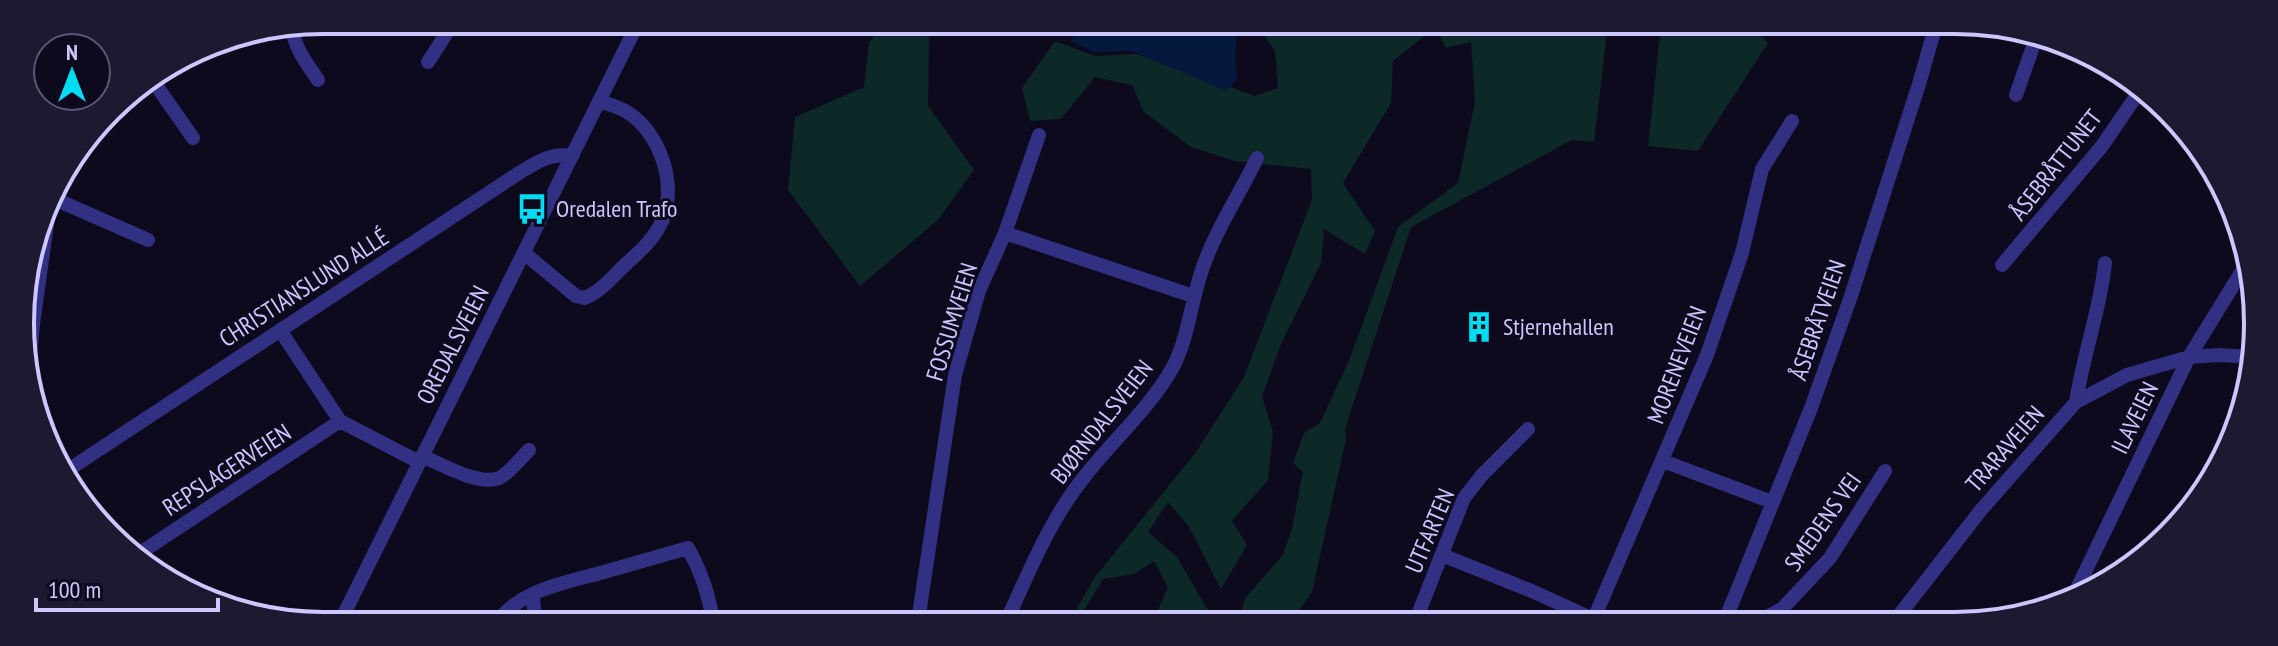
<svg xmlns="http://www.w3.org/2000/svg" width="2278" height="646" font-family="'PT Sans Narrow',sans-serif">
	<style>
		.green { fill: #0c2827 }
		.water { fill: #04193d }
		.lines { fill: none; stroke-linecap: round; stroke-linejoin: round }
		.minor { stroke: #313082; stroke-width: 14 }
		.labels { text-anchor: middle; stroke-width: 6; stroke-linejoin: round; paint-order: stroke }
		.street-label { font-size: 24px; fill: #ccc7ff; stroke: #0d0a1e }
		.poi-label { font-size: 24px; fill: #ccc7ff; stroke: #0d0a1e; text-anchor: start }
		.rim { fill: none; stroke: #ccc7ff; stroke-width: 4 }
	</style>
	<rect width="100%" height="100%" fill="#0d0a1e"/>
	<path class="green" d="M884,22H943L929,34L928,106L974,170L938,220L860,286L788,190L795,117L864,87L869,43Z
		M1255,23L1608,24L1594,142L1572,140L1411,227L1345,429L1346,439L1312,592L1291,622H1239L1245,598L1283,555L1292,528L1303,472L1293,463L1304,433L1320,423L1350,358L1398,227L1458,183L1475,102L1471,42L1446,48L1435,28L1393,61L1391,103L1343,183L1375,231L1365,254L1324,229L1321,263L1281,344L1262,396L1273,432L1268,480L1232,521L1247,545L1221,589L1189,527L1168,502L1148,532L1177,557L1212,617L1211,622H1151L1155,617L1168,587L1154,561L1134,574L1103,579L1077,622H1069L1095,577L1196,452L1244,377L1312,200L1311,169L1235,161L1191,147L1144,112L1132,85L1095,77L1061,119L1030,121L1022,88L1055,41L1095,56L1137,54L1255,96L1278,88L1275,51Z
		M1661,25H1752L1768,43L1698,151L1648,146Z"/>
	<path class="water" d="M1079,23H1237L1235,63L1237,78L1226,91L1132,51L1094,52L1071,41Z"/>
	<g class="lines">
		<path class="minor" d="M292,26C294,48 306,62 318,80
			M428,62L448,31L450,20
			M151,78L193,138
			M2016,95L2037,35
			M50,197L148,240
			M1005,233L1039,135
			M524,253L576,296L584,298C600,293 613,276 626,264C638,253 651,242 659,227C680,192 662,133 627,112C619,107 608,104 599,101
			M2002,265L2102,146L2141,89
			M280,330L340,421L419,462
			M28,378L33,324L52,189
			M2076,402C2083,355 2100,311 2105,263
			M422,456C441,464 482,488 501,477C511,471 520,459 529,450
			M1663,461L1772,502
			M65,472L522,171C541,160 549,154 573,155
			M137,555L340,421
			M1442,555L1534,592L1602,623
			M533,596L535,621
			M2070,603L2189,357L2250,258
			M341,620L639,21
			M498,621C522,589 568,582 604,572C632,564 660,556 688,548C701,571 709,595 713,621
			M918,621L955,375L979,291L1005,233L1193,296
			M1006,622C1029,572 1050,519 1085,476C1113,440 1150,408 1173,367C1189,336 1191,300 1203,267C1216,229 1240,194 1257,158
			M1415,622L1464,498L1482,475L1528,429
			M1592,623L1707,355L1742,253L1762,169L1792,121
			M1724,623L1811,408L1851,296L1919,84L1936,25
			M1756,623L1783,608L1830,558L1885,471
			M1893,623L1981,510L2076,402L2127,375L2189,357L2219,355L2252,357"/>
	</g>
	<defs>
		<symbol id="bus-bare" viewBox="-9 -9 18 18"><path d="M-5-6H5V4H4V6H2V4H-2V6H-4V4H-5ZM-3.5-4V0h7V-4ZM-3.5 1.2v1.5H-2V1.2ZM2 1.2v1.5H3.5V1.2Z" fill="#00ddf2" stroke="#0d0a1e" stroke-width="2.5" paint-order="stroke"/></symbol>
		<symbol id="building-bare" viewBox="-9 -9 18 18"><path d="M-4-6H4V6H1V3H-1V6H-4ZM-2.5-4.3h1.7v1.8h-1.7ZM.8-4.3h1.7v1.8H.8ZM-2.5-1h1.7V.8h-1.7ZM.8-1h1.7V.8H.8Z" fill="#00ddf2" stroke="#0d0a1e" stroke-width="2.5" paint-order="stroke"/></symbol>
	</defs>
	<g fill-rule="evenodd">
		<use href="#bus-bare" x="510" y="187" width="44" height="44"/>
		<use href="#building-bare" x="1457" y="305" width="44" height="44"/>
	</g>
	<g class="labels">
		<g class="street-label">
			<text transform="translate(2056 165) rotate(-52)" y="8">ÅSEBRÅTTUNET</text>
			<text transform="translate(304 288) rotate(-33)" y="8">CHRISTIANSLUND ALLÉ</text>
			<text transform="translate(1818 320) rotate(-71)" y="8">ÅSEBRÅTVEIEN</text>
			<text transform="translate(952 322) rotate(-73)" y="8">FOSSUMVEIEN</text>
			<text transform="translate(453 345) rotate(-63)" y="8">OREDALSVEIEN</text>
			<text transform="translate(1677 365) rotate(-69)" y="8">MORENEVEIEN</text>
			<text transform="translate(2135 418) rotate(-64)" y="8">ILAVEIEN</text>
			<text transform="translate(1102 422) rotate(-52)" y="8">BJØRNDALSVEIEN</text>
			<text transform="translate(2005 449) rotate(-49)" y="8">TRARAVEIEN</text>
			<text transform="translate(227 470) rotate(-33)" y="8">REPSLAGERVEIEN</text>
			<text transform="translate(1823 522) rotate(-55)" y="8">SMEDENS VEI</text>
			<text transform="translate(1430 531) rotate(-67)" y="8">UTFARTEN</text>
		</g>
		<g class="poi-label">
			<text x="556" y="217">Oredalen Trafo</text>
			<text x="1503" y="335">Stjernehallen</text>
		</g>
	</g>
	<path d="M0 0H2278V646H0ZM323 34H1955A289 289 0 0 1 2244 323V323A289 289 0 0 1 1955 612H323A289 289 0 0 1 34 323V323A289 289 0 0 1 323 34Z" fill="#1c1930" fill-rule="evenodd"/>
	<path class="rim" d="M323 34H1955A289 289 0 0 1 2244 323V323A289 289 0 0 1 1955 612H323A289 289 0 0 1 34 323V323A289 289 0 0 1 323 34Z"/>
	<g transform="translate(72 72)"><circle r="38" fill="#0d0a1e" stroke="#595678" stroke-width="2"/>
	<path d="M0-6L14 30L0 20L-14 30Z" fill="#00ddf2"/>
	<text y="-12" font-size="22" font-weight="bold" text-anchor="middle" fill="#ccc7ff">N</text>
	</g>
	<path d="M36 598v12h182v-12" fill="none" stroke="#ccc7ff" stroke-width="4"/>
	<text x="48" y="598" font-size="24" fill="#ccc7ff" stroke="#0d0a1e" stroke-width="6" paint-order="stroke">100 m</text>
</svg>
